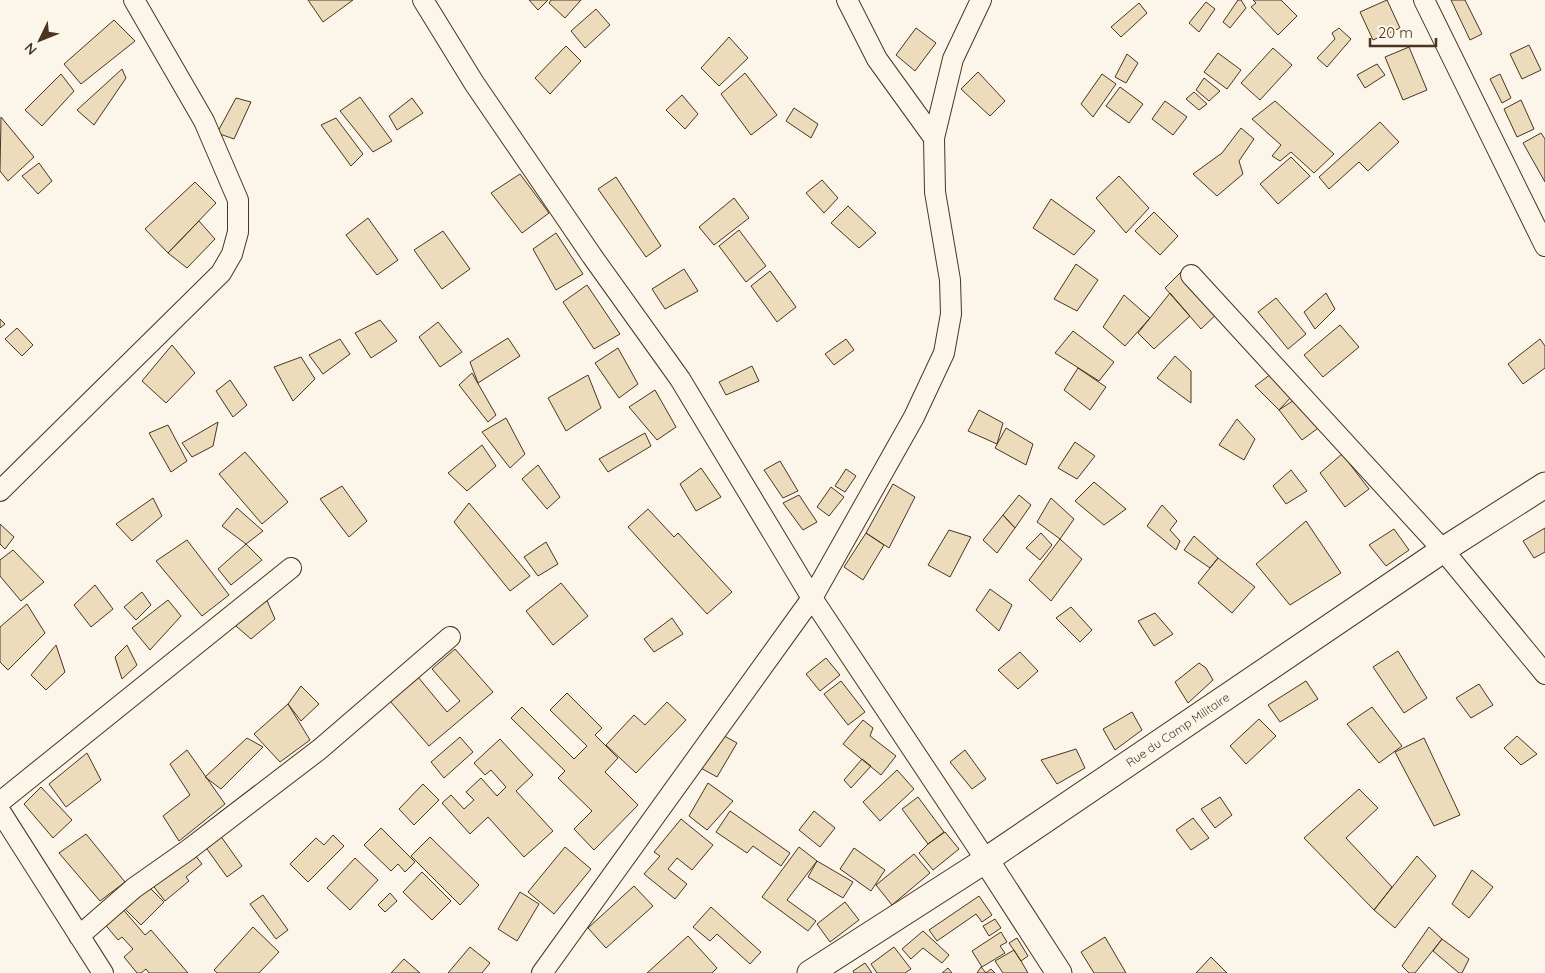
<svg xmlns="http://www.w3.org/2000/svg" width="1545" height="973" font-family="Quicksand,sans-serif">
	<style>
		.building { fill: #ecdcbc; stroke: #4a3520 }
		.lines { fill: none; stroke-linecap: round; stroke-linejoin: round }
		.minor-casing { stroke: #4a3520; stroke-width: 22 }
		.tertiary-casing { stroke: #4a3520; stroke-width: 27 }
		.minor { stroke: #fbf6e9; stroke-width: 20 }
		.tertiary { stroke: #fbf6e9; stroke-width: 25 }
		.labels { text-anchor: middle; stroke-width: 4; stroke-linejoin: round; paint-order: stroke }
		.street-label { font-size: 12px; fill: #4a3520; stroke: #fbf6e9 }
	</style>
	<rect width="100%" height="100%" fill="#fbf6e9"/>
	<path class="building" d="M308,0H353L323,22Z
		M529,0H548L538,10Z
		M551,0H581L565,18L549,3Z
		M1238,0H1241L1246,8L1230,28L1223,22Z
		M1253,0H1281L1297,16L1278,35L1251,7L1256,3Z
		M1387,0L1400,28L1373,40L1360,12Z
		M1451,0H1465L1482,34L1470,40Z
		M1206,2L1215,9L1199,32L1189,23Z
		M1139,3L1147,13L1121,37L1111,27Z
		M596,9L610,25L585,48L571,31Z
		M114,20L135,41L81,84L64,64Z
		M916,28L936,43L915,71L896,55Z
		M1339,28L1351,39L1327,67L1317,58L1335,39L1332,33Z
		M729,37L748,58L719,86L701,68Z
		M1529,45L1541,70L1522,79L1510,54Z
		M566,46L581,61L550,94L535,78Z
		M1409,47L1427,90L1403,100L1385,57Z
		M1273,48L1292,65L1260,100L1241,83Z
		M1218,53L1241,70L1227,89L1204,72Z
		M1127,54L1138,63L1126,83L1115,77Z
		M1377,64L1385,75L1365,88L1357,75Z
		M122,69L126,78L94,125L77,110Z
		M978,72L1005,101L990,116L961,89Z
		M745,73L777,115L751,135L721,94Z
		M61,74L74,91L42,126L25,110Z
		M1102,74L1116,84L1093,117L1081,104Z
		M1500,74L1511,98L1502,103L1490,79Z
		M1204,78L1220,91L1209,101L1196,90Z
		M1120,87L1143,104L1129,123L1106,106Z
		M1194,92L1207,104L1199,110L1186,99Z
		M682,95L698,114L685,129L666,110Z
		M360,97L392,141L373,152L340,111Z
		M236,98L251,102L234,139L217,133Z
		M412,98L423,113L397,130L389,116Z
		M1521,100L1534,129L1517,137L1504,109Z
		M1165,101L1187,117L1173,135L1152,119Z
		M1275,101L1334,154L1314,173L1291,152L1280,161L1272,156L1281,145L1252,119Z
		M794,108L818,124L811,138L786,121Z
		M1,117L34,157L8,181L0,171Z
		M336,118L363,154L351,166L321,125Z
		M1380,122L1399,142L1368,171L1359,162L1329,189L1319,177Z
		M1241,128L1254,139L1239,161L1243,174L1217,196L1193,174L1222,153Z
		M1541,133L1545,139V182L1523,143Z
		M1291,157L1310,176L1278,204L1260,184Z
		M39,163L52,181L38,194L22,176Z
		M520,174L549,213L522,233L491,193Z
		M1119,176L1149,208L1126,233L1096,198Z
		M616,177L661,246L646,257L598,189Z
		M822,180L838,198L824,213L806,193Z
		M195,182L216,203L168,253L145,229Z
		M734,198L749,218L714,245L699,227Z
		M1051,199L1095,231L1074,255L1033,228Z
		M848,206L876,233L859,248L831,223Z
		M1154,212L1178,236L1160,255L1135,231Z
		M368,218L398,260L377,275L346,235Z
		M199,221L215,239L187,268L168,253Z
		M739,230L766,266L746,282L719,246Z
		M443,231L470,269L442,289L414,250Z
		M556,233L583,274L556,290L533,249Z
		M1076,264L1098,280L1077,311L1054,299Z
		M684,269L698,291L665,309L652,289Z
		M1183,270L1222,309L1201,329L1165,288Z
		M770,271L796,307L777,322L751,286Z
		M587,285L620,334L594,349L563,302Z
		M1170,293L1190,316L1154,349L1138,333Z
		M1326,293L1335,309L1315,329L1304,312Z
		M1124,295L1150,318L1125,346L1103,327Z
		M1276,298L1306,334L1288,349L1258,312Z
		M0,319L5,324L0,328Z
		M380,320L397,341L371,358L355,333Z
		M438,322L462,352L440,367L419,337Z
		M1340,325L1359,347L1323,377L1304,355Z
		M17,328L33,345L22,356L5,339Z
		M1073,331L1114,362L1099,381L1055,353Z
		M508,338L520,356L478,383L470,362Z
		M340,339L350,354L323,374L309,355Z
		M846,339L854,350L834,365L825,354Z
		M1540,339L1545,346V368L1523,384L1508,364Z
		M172,345L195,373L166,403L142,381Z
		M618,348L638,384L619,398L595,363Z
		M1175,356L1191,371V403L1157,378Z
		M301,357L315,379L293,401L274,367Z
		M752,366L759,381L726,395L719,382Z
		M1078,368L1106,387L1090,410L1064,390Z
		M472,373L496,415L488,422L459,385Z
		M1271,374L1292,396L1279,410L1255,386Z
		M588,375L601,408L566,431L548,398Z
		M230,380L247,405L233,417L216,391Z
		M655,390L676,427L657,440L629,407Z
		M1300,396L1325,423L1302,440L1279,410Z
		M979,410L1003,423L997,444L968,431Z
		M506,418L525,454L510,468L482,432Z
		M1237,419L1255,439L1244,460L1219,445Z
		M218,422L213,446L192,457L182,443Z
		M168,425L187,461L171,472L149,433Z
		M1006,428L1033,444L1026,465L995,448Z
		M645,433L651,446L608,472L599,459Z
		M1075,442L1095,456L1077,479L1058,468Z
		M482,445L496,466L467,491L448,473Z
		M245,452L288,502L262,524L219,474Z
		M1342,454L1369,489L1345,507L1320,473Z
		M780,461L798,491L783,498L764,470Z
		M538,465L560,497L547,509L522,479Z
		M701,468L721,497L696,511L680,484Z
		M846,469L856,476L845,492L835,486Z
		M1291,470L1307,491L1286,504L1273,486Z
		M1094,482L1126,509L1104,525L1075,501Z
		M893,484L915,497L889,548L866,533Z
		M342,486L367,521L349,537L320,499Z
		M831,487L844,497L829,516L817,507Z
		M799,495L817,522L803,530L783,503Z
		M1019,495L1031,505L1015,528L1003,515Z
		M153,498L162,516L132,541L116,524Z
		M1051,498L1074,519L1060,539L1037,522Z
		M469,503L530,576L510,591L454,522Z
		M1162,505L1177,521L1170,530L1180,541L1176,550L1147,526Z
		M237,508L263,531L246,544L222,526Z
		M648,509L674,537L678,533L732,592L707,614L628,527Z
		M1003,515L1015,528L997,553L983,540Z
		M1306,521L1341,573L1290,605L1256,564Z
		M0,524L14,537L5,549L0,544Z
		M1545,528V552L1534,558L1523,541Z
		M1394,529L1409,550L1386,566L1369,545Z
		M949,530L971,537L950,577L928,565Z
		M866,533L884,545L863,580L844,567Z
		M1041,533L1052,545L1040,560L1026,548Z
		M1194,536L1218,558L1210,568L1184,550Z
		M1060,539L1082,559L1051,601L1029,580Z
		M187,540L229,595L202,616L156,561Z
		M546,542L558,564L538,576L524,557Z
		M246,544L262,560L231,585L218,569Z
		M13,550L44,582L21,601L0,576V560Z
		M1218,558L1255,587L1232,613L1198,583Z
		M561,583L588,616L553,645L526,611Z
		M95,585L113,609L91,627L74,605Z
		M990,589L1012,605L999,631L976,610Z
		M142,592L151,605L136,620L124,607Z
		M265,596L275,619L251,639L229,620Z
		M168,600L181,616L150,650L132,628Z
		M27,604L45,633L8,670L0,662V627Z
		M1071,607L1092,630L1080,642L1056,618Z
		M1155,613L1173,634L1154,646L1138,621Z
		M672,618L683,634L654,652L644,639Z
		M56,645L65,672L46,690L31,675Z
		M127,645L137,665L122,679L115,657Z
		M455,649L493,692L429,746L390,701L418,677L447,712L460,701L432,669Z
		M1398,651L1427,698L1404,713L1373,667Z
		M1020,652L1038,671L1018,689L998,670Z
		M826,658L840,675L820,691L806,674Z
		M1199,663L1206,668L1213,680L1188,703L1175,682Z
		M841,681L865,712L848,725L824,694Z
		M1306,681L1318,699L1280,722L1268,705Z
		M1479,684L1493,705L1471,718L1456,698Z
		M301,686L319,704L301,721L288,704Z
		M567,693L602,728L595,735L618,758L605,772L638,805L594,850L574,829L592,811L558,778L565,771L511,718L522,707L574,759L587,746L550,710Z
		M667,702L686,720L636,773L606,745L634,715L645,725Z
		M288,704L310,740L280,762L254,734Z
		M1372,707L1402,746L1379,763L1347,724Z
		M1132,712L1142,730L1115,750L1103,729Z
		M1259,719L1276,736L1246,764L1230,746Z
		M863,720L873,728L870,736L896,756L881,775L843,744Z
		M719,733L737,743L717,777L699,767Z
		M1517,736L1537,754L1521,765L1504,748Z
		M460,737L473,752L444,778L431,762Z
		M247,738L263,747L221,789L205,777Z
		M1424,738L1460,815L1434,826L1395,752Z
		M500,739L533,775L516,791L553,831L524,857L488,817L470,834L442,803L451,795L464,809L474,800L466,792L481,778L497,796L506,787L491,770L485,775L474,763Z
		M1076,749L1085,768L1057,784L1041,760Z
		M187,750L225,804L179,841L163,816L190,795L170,764Z
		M965,750L986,779L972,789L950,762Z
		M87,753L101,780L66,807L49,784Z
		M862,759L871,766L851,788L844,780Z
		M897,770L914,789L880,821L863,802Z
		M708,783L733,801L707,830L689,816Z
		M423,784L439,800L414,825L399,809Z
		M41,787L72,820L53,838L24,804Z
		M1359,789L1378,808L1346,838L1392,887L1374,910L1304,838Z
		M918,797L944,832L928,844L902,809Z
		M1220,797L1232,815L1215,828L1201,809Z
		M730,811L790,853L781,866L753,846L747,853L716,832Z
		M814,811L835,828L820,847L799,830Z
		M1193,818L1209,838L1191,850L1176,830Z
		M681,819L713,845L692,870L677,858L668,869L687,884L675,899L644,874L660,856L654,852Z
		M381,828L415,862L405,872L398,864L391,871L364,845Z
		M217,831L242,866L227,877L202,842Z
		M945,832L959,849L933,870L919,853L928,844Z
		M86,834L125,882L100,901L59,853Z
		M333,835L344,846L308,882L290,864L316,838L324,845Z
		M430,837L479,885L460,905L411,856Z
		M565,847L591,869L554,914L528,892Z
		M799,847L817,861L787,900L816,921L808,931L762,897Z
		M854,848L885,870L871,891L840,869Z
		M191,850L202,864L186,877L189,881L165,901L151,883Z
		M914,854L930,873L892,905L876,885Z
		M1417,856L1436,876L1395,928L1374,910Z
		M355,858L378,880L350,910L327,888Z
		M817,861L853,882L843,898L808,877Z
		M1472,870L1493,887L1469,918L1452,904Z
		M422,872L451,901L432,920L403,892Z
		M144,882L164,902L141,925L121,905Z
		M634,886L653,906L606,948L588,928Z
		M520,892L539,904L517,941L498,929Z
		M390,893L397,901L385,912L378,905Z
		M263,895L288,930L276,939L250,904Z
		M979,896L992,915L982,922L976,914L937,941L929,930Z
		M845,902L859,920L830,942L817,924Z
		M121,907L145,935L151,930L188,973H149L146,969L141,973H137L124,957L133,949L122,937L118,940L103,922Z
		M711,907L761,952L750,964L717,934L710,941L693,927Z
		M995,919L1001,928L989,936L983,926Z
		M253,927L279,952L259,973H217L214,970Z
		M1429,927L1442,939L1415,973H1409L1402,966Z
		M923,931L949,955L942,963L923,948L911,959L902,949Z
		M1001,932L1007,942L1000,946L1005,953L982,967L972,951Z
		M688,936L717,968L712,973H647Z
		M1105,937L1126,973H1094L1081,952Z
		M1017,938L1028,956L1021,961L1009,943Z
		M1442,939L1469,959L1462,973H1459L1433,951Z
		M470,947L490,963L482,973H448Z
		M894,947L911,969L905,973H877L871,964Z
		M1014,950L1021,961L1028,973H1003L995,961Z
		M1211,957L1227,973H1196Z
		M404,959L420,973H391Z
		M865,963L872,973H854L853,971Z
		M981,967L986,973L991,969L995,973H977Z
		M948,968L952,973H942Z"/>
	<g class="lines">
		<defs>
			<path id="minor" d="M423,0L474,83L592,256L680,379L812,598L986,860
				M847,0L877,59L934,138
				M1424,0L1545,246
				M1191,275L1443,550L1545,674
				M0,491L221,273L232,254L238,232V200L204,121L134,0
				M0,802L291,568
				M0,811L103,973
				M79,936L134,888L188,850L320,749L450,637
				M542,973L812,598L914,417L944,353L951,314L950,280L935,192L934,138L953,59L981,0"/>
			<path id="tertiary" d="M986,860L1059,973
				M810,973L986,860L1443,550L1545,485"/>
		</defs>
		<use href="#minor" class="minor-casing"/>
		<use href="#tertiary" class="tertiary-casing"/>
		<use href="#minor" class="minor"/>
		<use href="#tertiary" class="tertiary"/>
	</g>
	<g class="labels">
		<g class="street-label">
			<text transform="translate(1178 730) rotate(-34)" y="4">Rue du Camp Militaire</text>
		</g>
	</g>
	<g transform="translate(40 40) rotate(227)" stroke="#fbf6e9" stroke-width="4" paint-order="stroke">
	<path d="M0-4L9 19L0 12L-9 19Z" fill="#4a3520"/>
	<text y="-8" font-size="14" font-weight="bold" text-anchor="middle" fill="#4a3520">N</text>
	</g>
	<path d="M1370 38v8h66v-8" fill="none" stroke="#4a3520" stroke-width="2.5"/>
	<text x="1378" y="38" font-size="15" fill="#4a3520" stroke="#fbf6e9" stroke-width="4" paint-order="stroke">20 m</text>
</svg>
